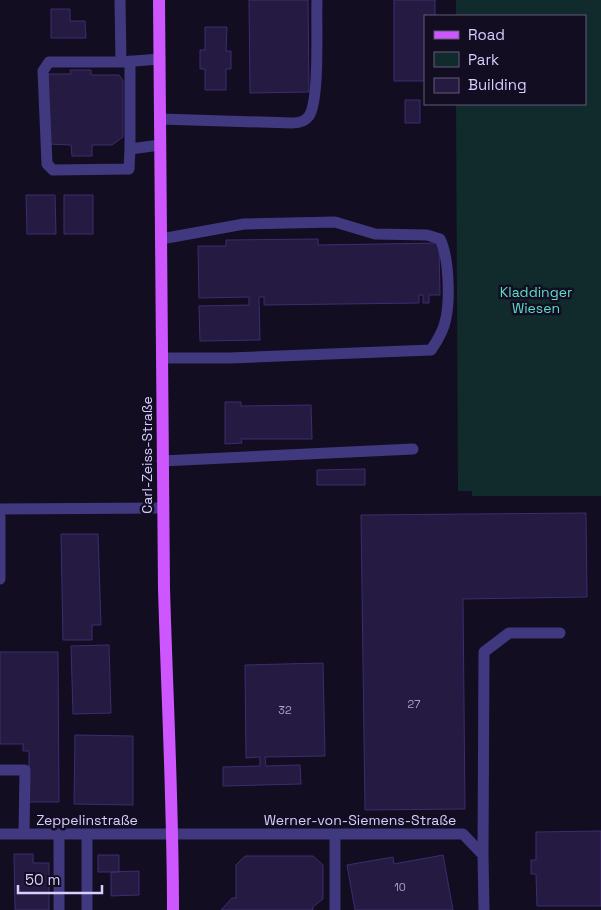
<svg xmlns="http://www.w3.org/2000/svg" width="601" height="910" font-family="'Space Grotesk',sans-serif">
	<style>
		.green { fill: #112a2b }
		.building { fill: #251a42; stroke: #3e2c6e }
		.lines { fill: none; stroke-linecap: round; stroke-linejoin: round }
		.minor { stroke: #413980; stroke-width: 11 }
		.major { stroke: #cd56fe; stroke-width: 12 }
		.labels { text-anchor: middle; stroke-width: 5; stroke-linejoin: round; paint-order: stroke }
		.number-label { font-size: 11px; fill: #aba1d0 }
		.park-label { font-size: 14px; fill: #5bdec8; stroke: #130d22 }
		.street-label { font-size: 14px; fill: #d8ceff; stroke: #130d22 }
	</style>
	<rect width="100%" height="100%" fill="#130d22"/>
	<path class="green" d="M456,0H601V496H472V491H458L456,104H585V16H456Z"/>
	<path class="building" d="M249,0H308L309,92L250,93Z
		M394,0H435V16H425V81H394Z
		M51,9H70V21H85L86,38H51Z
		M205,27H227L226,51H231V69H226V90H205V69H200V50H205Z
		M70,70H91V75H119L123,81V137L112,145H92V156H72L71,145L48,144V74H71Z
		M405,100H420V123H405Z
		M26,195H55L56,234H27Z
		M64,195H93V234H64Z
		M318,239V245L439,243L440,295H429V303H423V295H419V303L264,305V297H259L260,340L200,341L199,306L249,305V297L199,298L198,246H226V240Z
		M225,402H241V406L311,405L312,439H241L242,443L225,444Z
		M365,469V485H317V470Z
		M586,513L587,597L463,599L465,809L365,810L361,515Z
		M61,534H98L101,625H92V640H63Z
		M109,645L111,713L73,714L71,646Z
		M0,652H58L59,802H29V751H23V744H0Z
		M323,663L325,756L265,757L266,766L300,765L301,784L223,786V767L260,766V757L246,758L245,665Z
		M75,735L133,736V805L74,804Z
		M601,831V906H537L536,874H531V860H536V832Z
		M14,854H33V863H49V910H15Z
		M98,855H119V872H98Z
		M443,855L453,910H355L347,865L393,857L394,864Z
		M245,856H313L323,865V899L313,907V910H221L232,898H236V865Z
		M139,871V895L111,896V872Z"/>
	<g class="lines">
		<path class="minor" d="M120,0L121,62L160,59
			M130,61V149
			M121,62H49L43,71L47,164L53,170L129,169L130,149L160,145
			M160,119L292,123C299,123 305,122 309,116C320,100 316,23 317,0
			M161,239L244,224L335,222L375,234L427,235L440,239C449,257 450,298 446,318C444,330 438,340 431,350L230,358H162
			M162,461L413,449
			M0,509L163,508
			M0,517V579
			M0,770H25L24,834
			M0,834H463L483,855L484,910
			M59,835V910
			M87,835V910
			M483,855L484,652L509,633H560
			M335,910V835"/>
		<path class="major" d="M159,0L164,588C167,695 173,802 173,910"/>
	</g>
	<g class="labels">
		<g class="number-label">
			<text x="414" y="708">27</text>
			<text x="285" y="714">32</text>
			<text x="400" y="891">10</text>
		</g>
		<g class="park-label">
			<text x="536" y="297">Kladdinger<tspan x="536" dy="16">Wiesen</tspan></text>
		</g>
		<g class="street-label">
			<text transform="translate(147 455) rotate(-90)" y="5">Carl-Zeiss-Straße</text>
			<text x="87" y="825">Zeppelinstraße</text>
			<text x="360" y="825">Werner-von-Siemens-Straße</text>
		</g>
	</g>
	<rect x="424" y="15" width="162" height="90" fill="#130d22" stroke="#625a7a"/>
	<rect x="434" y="31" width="25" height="8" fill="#cd56fe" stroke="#625a7a"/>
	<text x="468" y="40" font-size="15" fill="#d8ceff">Road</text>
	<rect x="434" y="52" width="25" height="15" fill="#112a2b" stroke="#625a7a"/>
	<text x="468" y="65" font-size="15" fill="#d8ceff">Park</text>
	<rect x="434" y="78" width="25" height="15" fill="#251a42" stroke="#625a7a"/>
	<text x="468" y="90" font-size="15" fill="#d8ceff">Building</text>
	<path d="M18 885v8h84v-8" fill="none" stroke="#d8ceff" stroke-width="2.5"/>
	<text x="25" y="885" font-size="15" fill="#d8ceff" stroke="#130d22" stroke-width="4" paint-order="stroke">50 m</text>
</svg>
